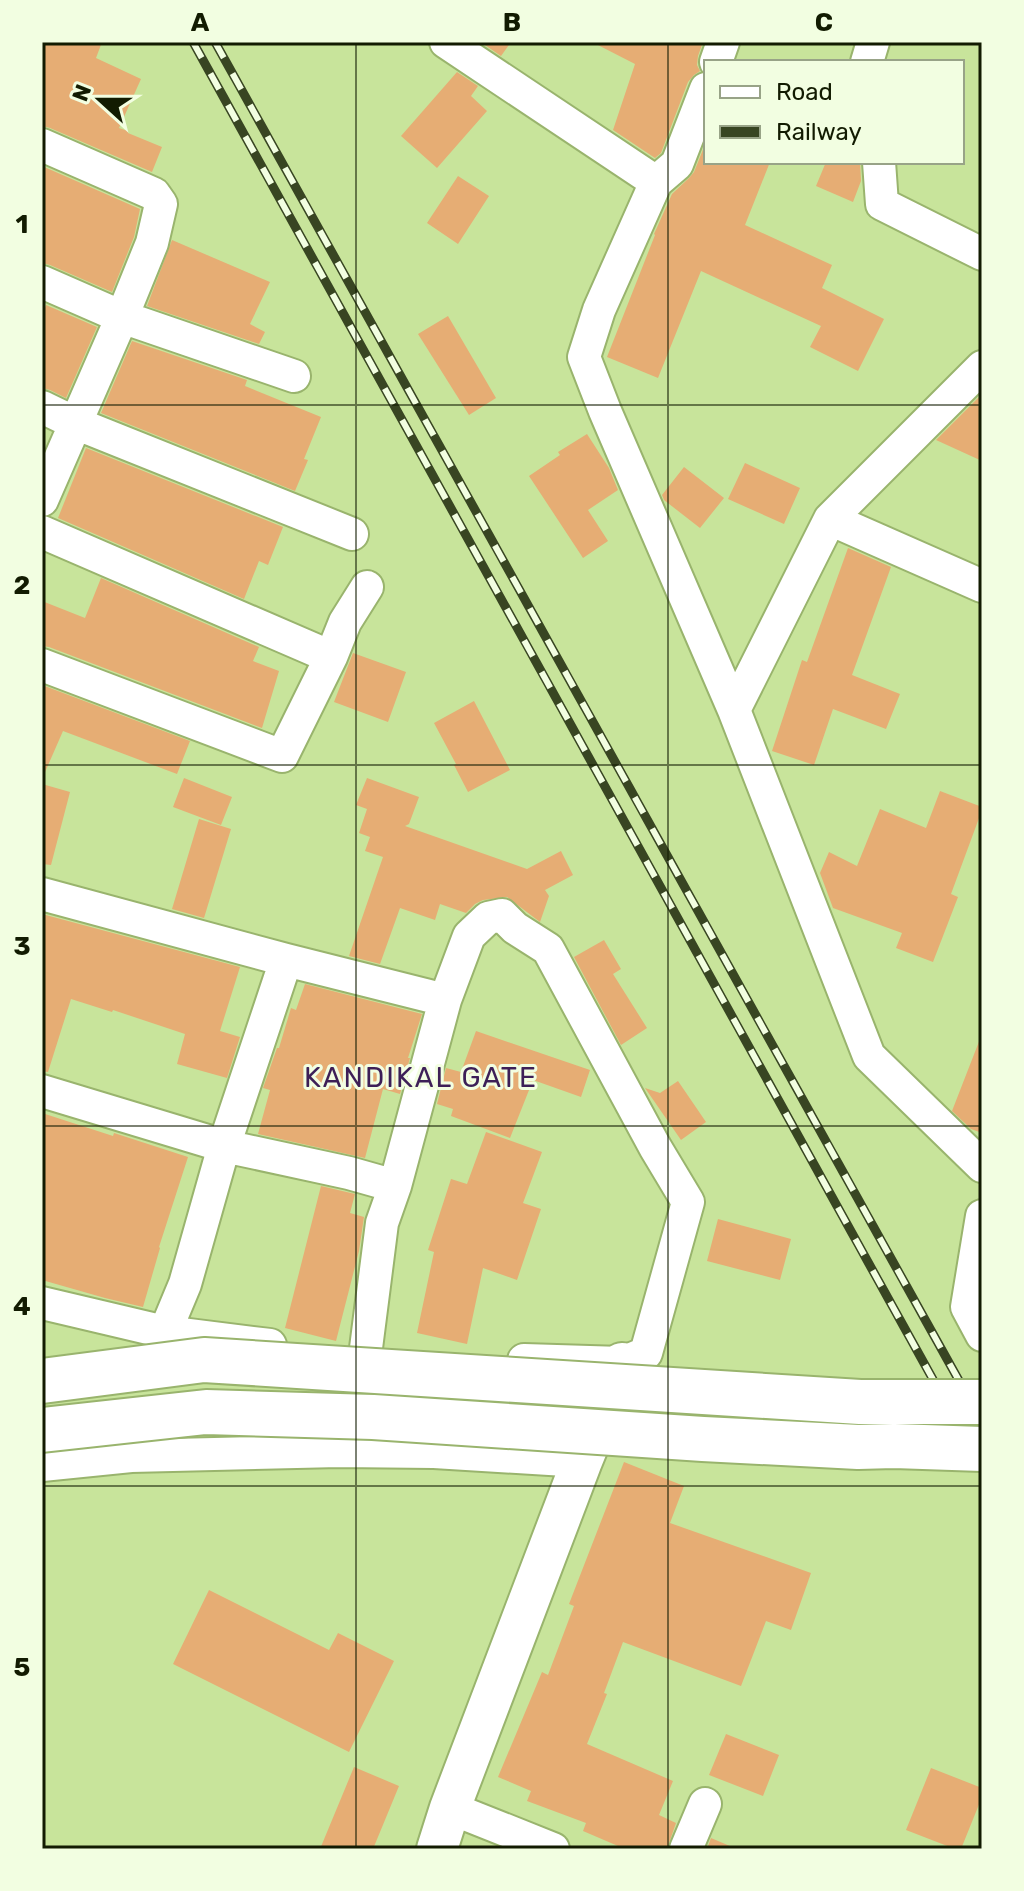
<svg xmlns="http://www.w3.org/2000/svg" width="1024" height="1891" font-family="Rubik,sans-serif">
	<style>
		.building { fill: #e6ad74 }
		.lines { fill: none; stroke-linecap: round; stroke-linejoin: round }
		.minor-casing { stroke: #99b46d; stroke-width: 36 }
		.tertiary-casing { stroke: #99b46d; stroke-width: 44 }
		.minor { stroke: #fff; stroke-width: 32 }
		.tertiary { stroke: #fff; stroke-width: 40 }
		.rail-casing { stroke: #384522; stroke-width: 9 }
		.rail { stroke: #f2fee1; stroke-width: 6; stroke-dasharray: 18; stroke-linecap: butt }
		.secondary-bridge-casing { stroke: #99b46d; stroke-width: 48; stroke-linecap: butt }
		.secondary-bridge { stroke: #fff; stroke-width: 44 }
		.grid { fill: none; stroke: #121b01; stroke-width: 2; stroke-opacity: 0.55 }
		.labels { text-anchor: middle; stroke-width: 6; stroke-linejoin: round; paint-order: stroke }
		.neighbourhood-label { font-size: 28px; letter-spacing: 2px; fill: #3d1f57; stroke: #f2fee1 }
		.neatline { fill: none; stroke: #121b01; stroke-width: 3 }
		.grid-label { font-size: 26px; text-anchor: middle; font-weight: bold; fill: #121b01 }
	</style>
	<rect width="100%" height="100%" fill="#c8e49b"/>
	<path class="building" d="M42,42H102L96,58L141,79L119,128L128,131V133L162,147L152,172L50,128L42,126Z
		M483,42H511L501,56L482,43Z
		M592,42H703L698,56L697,65L700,71L694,75L688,82L661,153L655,158L613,130L635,64Z
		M457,72L478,86L471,96L487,111L437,168L401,136Z
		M706,142V162H770L745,225L832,265L822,288L884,319L858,371L810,347L821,326L701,271L658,378L607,357L655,235L654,234L672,194L689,178L694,172Z
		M826,162H860L861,181L853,202L816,186Z
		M42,166L140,209L134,237L112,292L50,265L42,263Z
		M458,176L489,196L458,244L427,223Z
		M172,240L270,282L250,324L265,332L259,344L147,306Z
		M46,305L97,327L66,398L50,390L42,388V316Z
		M448,316L496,398L469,415L418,334Z
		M132,341L247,380L245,386L321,417L304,459L308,460L295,491L101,413Z
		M982,394V461L936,440Z
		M587,434L609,468L618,490L588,510L608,541L583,558L529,476L560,455L558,452Z
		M86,448L283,527L268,565L259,561L244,599L58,518Z
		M745,463L800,488L784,524L728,499Z
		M684,467L724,498L700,528L664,500L662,495Z
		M848,548L891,567L852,675L900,694L886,729L833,709L814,765L772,751L802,660L807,662Z
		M101,578L259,647L253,661L279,671L262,728L49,647L42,646V601L85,618Z
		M353,653L406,672L388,722L334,702Z
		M42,685L190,741L177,774L63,731L42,779Z
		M474,701L510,770L468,792L454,765L456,764L434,723Z
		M184,778L232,797L221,825L173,807Z
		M367,778L419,797L409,824L405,826L527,869L561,851L573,875L545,890L549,896L540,922L507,897L483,900L475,904L466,913L440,904L435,920L400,908L380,964L349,956L383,857L365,851L370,837L359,833L367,809L356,805Z
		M42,784L70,792L51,865L42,864Z
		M940,791L982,807V810L951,894L958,897L933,962L896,948L902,933L833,908L820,873L829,852L857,866L880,809L926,828Z
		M199,819L231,829L204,918L172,909Z
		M42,914L240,967L220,1031L240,1037L227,1078L177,1064L185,1034L113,1010L112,1012L71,999L48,1072L42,1071Z
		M604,940L621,969L613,974L647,1028L621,1045L574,957Z
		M305,984L422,1014L408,1058H410L400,1094L383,1089L365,1158L258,1134L270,1090L263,1088L277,1048H279L291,1008L296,1010Z
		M476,1031L590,1070L581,1097L533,1080L510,1138L451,1116L453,1109L437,1104L446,1068L461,1072Z
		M980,1039L982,1040V1133L971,1129L952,1111Z
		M678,1081L706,1122L681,1140L645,1088L660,1093Z
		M42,1113L113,1136L114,1133L188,1157L159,1247L160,1248L143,1307L105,1298L42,1280Z
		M486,1132L542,1152L523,1203L541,1209L517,1280L483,1268L467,1344L417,1333L434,1252L428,1250L451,1179L467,1184Z
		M321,1186L355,1194L350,1213L364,1217L359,1251L336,1341L285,1328Z
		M718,1219L791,1239L780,1280L707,1261Z
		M624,1462L684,1486L670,1523L811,1573L791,1630L766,1621L741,1686L623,1642L604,1693L607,1694L587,1744L673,1781L659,1815L676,1823L667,1849H625L583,1831L586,1823L527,1801L531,1791L498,1777L542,1672L548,1675L574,1606L569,1604Z
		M209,1590L329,1650L338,1633L394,1661L349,1752L173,1664Z
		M726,1734L779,1755L763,1796L709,1775Z
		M354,1767L399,1786L373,1849H320Z
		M931,1768L982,1788V1797L961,1849H955L906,1830Z
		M711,1838L737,1849H707Z"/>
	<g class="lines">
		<defs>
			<path id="minor" d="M446,42L656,182
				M716,62L723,42
				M867,62L873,42
				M706,89L677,164L656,182L599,310L584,357L605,411L734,710L869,1056L982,1166
				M42,145L154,194L161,204L152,243L122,317L294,376
				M879,162L882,204L982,254
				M42,282L122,317L42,500
				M42,407L75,423L352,534
				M830,519L982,586
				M42,532L331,657
				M42,665L282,756L331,657L345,622L367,587
				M734,710L830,519L982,367
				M42,894L286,960L445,1000L395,1186L382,1223L365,1356
				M445,1000L469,936L488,918L502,915L515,928L548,949L655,1147L688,1202L646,1353L622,1363L524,1360
				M42,1091L224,1146L349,1173L395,1186
				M982,1216L967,1307L982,1335
				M42,1303L165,1332L185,1284L224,1146L286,960
				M165,1332L270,1345
				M42,1465L131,1456L339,1451L434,1452L582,1461
				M450,1808L553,1849
				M686,1849L705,1804"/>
			<path id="tertiary" d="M437,1849L450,1808L582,1461L622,1363"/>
		</defs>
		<use href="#minor" class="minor-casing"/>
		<use href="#tertiary" class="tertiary-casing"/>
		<use href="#minor" class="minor"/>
		<use href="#tertiary" class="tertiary"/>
		<defs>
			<path id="rail" d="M193,42L982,1468
				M215,42L982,1422"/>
		</defs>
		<use href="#rail" class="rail-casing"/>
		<use href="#rail" class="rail"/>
		<defs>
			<path id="secondary-bridge" d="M42,1381L204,1360L860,1402H982
				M42,1430L206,1412L373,1417L703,1439L858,1447L894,1446L982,1449"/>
		</defs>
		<use href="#secondary-bridge" class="secondary-bridge-casing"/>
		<use href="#secondary-bridge" class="secondary-bridge"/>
	</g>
	<path class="grid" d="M356,42V1849M668,42V1849M42,405H982M42,765H982M42,1126H982M42,1486H982"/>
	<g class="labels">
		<g class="neighbourhood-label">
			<text x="421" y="1087">KANDIKAL GATE</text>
		</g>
	</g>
	<rect width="1024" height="1891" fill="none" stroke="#f2fee1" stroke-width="88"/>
	<rect x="704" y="60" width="260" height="104" fill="#f2fee1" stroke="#98a387" stroke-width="2"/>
	<rect x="720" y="86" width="40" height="12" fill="#ffffff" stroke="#98a387" stroke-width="2"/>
	<text x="776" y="100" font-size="24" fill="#121b01">Road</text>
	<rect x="720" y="126" width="40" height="12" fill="#384522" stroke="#98a387" stroke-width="2"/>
	<text x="776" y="140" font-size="24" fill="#121b01">Railway</text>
	<g transform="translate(100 100) rotate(291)" stroke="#f2fee1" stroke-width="6" paint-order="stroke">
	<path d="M0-6L14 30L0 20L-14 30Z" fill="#121b01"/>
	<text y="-12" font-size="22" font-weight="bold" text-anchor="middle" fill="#121b01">N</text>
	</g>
	<rect x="44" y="44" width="936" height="1803" class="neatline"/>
	<g class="grid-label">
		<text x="200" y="31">A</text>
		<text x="512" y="31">B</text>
		<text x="824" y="31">C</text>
		<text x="22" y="233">1</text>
		<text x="22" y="594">2</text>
		<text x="22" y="955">3</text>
		<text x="22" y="1315">4</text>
		<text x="22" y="1676">5</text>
	</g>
</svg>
